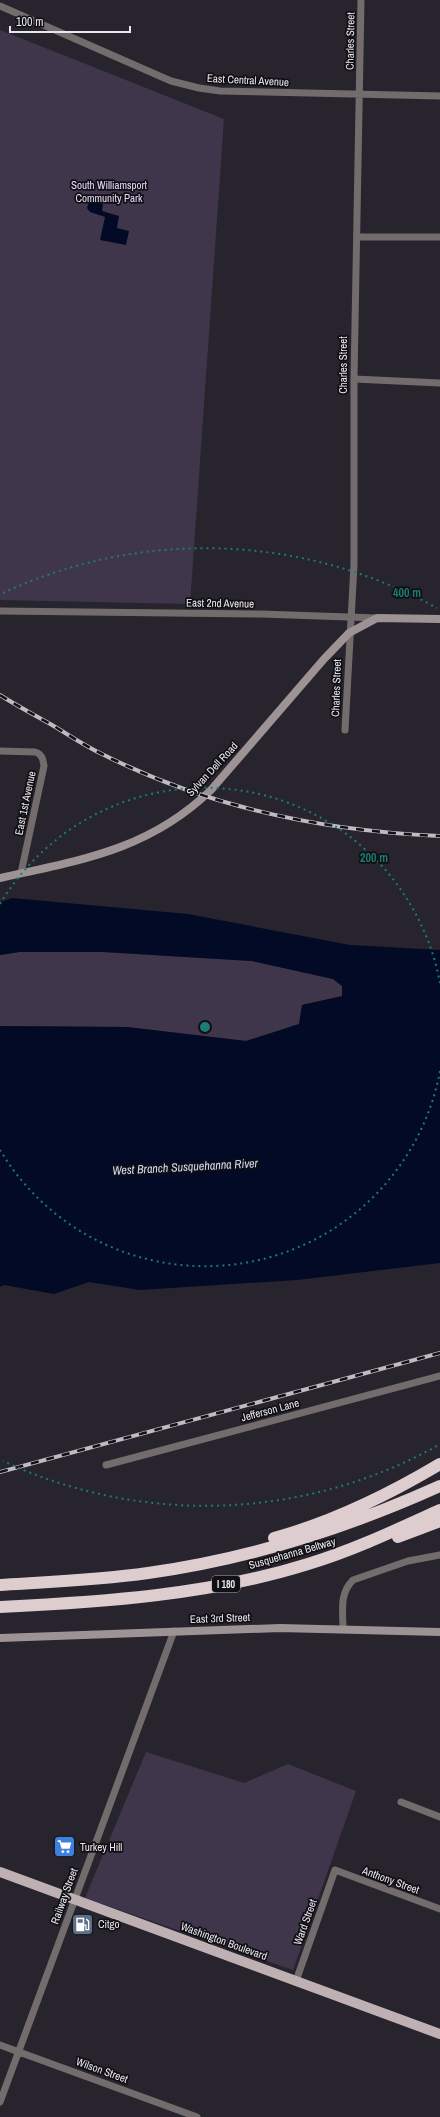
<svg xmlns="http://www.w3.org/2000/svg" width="440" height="2117" font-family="'Archivo Narrow',sans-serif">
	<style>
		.green { fill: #3f364c }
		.water { fill: #030a25 }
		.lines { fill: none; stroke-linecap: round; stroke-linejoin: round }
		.street { stroke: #726c6c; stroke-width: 7 }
		.secondary { stroke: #9d9394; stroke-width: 8 }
		.primary { stroke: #bfb1b3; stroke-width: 10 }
		.highway { stroke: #ddcdcf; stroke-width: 12 }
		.rail-casing { stroke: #bebbc2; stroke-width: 4 }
		.rail { stroke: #100f13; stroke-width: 2.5; stroke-dasharray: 8; stroke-linecap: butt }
		.ring { fill: none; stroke: #1a7c74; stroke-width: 2; stroke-dasharray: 2 4 }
		.labels { text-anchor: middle; stroke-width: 3.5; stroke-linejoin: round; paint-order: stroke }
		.shield { fill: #100f13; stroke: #a8a6ac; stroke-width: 1 }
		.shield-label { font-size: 10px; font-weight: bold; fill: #e9e6ed }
		.street-label { font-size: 11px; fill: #e9e6ed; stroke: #100f13 }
		.park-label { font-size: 11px; fill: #e5d7fc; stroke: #100f13 }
		.poi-label { font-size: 11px; fill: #e9e6ed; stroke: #100f13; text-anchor: start }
		.water-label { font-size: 12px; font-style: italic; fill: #d3def6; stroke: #100f13 }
		.centre { fill: #1a7c74; stroke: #100f13; stroke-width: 2 }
		.ring-label { font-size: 12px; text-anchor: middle; font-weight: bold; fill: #1a7c74; stroke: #100f13; stroke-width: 3.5; stroke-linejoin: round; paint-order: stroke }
	</style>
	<rect width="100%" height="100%" fill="#28242e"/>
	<path class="green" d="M0,30L224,119L190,604L0,600Z
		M19,952H103L252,961L333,979L342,986V996L302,1005L299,1024L246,1041L127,1027L0,1026V955Z
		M146,1752L244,1783L288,1764L356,1791L293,1970L85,1898Z"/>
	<path class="water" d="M94,199L100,201L103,205L102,211L119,216L117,228L129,231L126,245L100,240L105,217L90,212L87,208L89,202Z
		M12,898L188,914L350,945L440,950V1263L297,1280L140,1290L89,1282L54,1294L4,1285L0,1287V1026L127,1027L246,1041L299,1024L302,1005L342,996V986L333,979L252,961L103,952H19L0,955V902Z"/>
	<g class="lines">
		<path class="street" d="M0,6L171,81L199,88L220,91L440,96
			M357,237H440
			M354,379L440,383
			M0,611L261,614L377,618
			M345,730L354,565V379L361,0
			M0,751L35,752C42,754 43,759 44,766L21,873
			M106,1465L440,1376
			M343,1629C343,1611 339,1594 353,1580L408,1561L440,1555
			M401,1802L440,1817
			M296,1981L335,1870L440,1909
			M0,2045L197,2117
			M0,2102L174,1631"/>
		<path class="secondary" d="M0,878C81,860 149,850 211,790L324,659L349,633L377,618L440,619
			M0,1638L280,1628L440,1632"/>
		<path class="primary" d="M0,1872L440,2034"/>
		<path class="highway" d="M398,1537L440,1521
			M274,1538C333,1522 388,1495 440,1464
			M0,1585C49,1582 99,1580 148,1573C249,1559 347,1528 440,1486
			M0,1607C103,1602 209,1595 308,1564C354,1550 396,1530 440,1510"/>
		<defs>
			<path id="rail" d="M0,695C17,706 35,715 52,725C69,735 85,746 102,754C207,807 324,831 440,836
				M0,1472L440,1353"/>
		</defs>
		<use href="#rail" class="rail-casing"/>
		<use href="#rail" class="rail"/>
	</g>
	<g class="ring">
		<path d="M440 1071A239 239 0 0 1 0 1150M0 904A239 239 0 0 1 440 983"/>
		<path d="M437 1446A479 479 0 0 1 3 1461M3 593A479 479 0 0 1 437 608"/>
	</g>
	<defs>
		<symbol id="supermarket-square" viewBox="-11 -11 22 22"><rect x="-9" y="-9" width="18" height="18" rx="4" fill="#3f7fe0" stroke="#100f13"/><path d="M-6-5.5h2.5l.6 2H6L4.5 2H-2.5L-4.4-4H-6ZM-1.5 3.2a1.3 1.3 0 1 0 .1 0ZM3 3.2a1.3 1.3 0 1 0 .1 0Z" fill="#fff"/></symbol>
		<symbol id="fuel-square" viewBox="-11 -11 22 22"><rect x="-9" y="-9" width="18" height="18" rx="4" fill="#5c6f8a" stroke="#100f13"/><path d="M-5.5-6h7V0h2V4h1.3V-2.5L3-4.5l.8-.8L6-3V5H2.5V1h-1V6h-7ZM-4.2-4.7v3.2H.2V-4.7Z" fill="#fff"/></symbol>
	</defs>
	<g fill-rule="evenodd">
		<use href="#supermarket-square" x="52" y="1834" width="25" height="25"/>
		<use href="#fuel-square" x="70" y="1912" width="25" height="25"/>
	</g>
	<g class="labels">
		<rect class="shield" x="212" y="1576" width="28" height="16" rx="3"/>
		<g class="shield-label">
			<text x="226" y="1588">I 180</text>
		</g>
		<g class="street-label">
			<text transform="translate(350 41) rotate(-89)" y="4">Charles Street</text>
			<text transform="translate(248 80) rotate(3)" y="4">East Central Avenue</text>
			<text transform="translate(343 365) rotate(-90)" y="4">Charles Street</text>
			<text transform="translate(220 603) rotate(1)" y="4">East 2nd Avenue</text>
			<text transform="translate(336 688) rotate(-88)" y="4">Charles Street</text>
			<text transform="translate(212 769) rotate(-47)" y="4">Sylvan Dell Road</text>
			<text transform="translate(25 803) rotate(-78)" y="4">East 1st Avenue</text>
			<text transform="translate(270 1410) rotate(-15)" y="4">Jefferson Lane</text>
			<text transform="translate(292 1553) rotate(-16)" y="4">Susquehanna Beltway</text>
			<text transform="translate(220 1618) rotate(-2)" y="4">East 3rd Street</text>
			<text transform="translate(391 1880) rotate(20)" y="4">Anthony Street</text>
			<text transform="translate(64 1896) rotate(-70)" y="4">Railway Street</text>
			<text transform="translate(305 1922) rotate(-70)" y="4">Ward Street</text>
			<text transform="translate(224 1941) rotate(20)" y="4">Washington Boulevard</text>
			<text transform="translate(102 2070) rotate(20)" y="4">Wilson Street</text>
		</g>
		<g class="park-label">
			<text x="109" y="189">South Williamsport<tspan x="109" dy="13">Community Park</tspan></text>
		</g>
		<g class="poi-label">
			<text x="80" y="1851">Turkey Hill</text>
			<text x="98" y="1928">Citgo</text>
		</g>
		<g class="water-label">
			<text transform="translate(185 1167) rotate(-3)" y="4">West Branch Susquehanna River</text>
		</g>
	</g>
	<circle cx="205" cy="1027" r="6" class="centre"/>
	<g class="ring-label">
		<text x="407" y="597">400 m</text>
		<text x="374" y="862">200 m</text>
	</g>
	<path d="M10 26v6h120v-6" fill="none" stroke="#e9e6ed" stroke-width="2"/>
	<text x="16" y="26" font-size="12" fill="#e9e6ed" stroke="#100f13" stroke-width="3" paint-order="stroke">100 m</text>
</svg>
